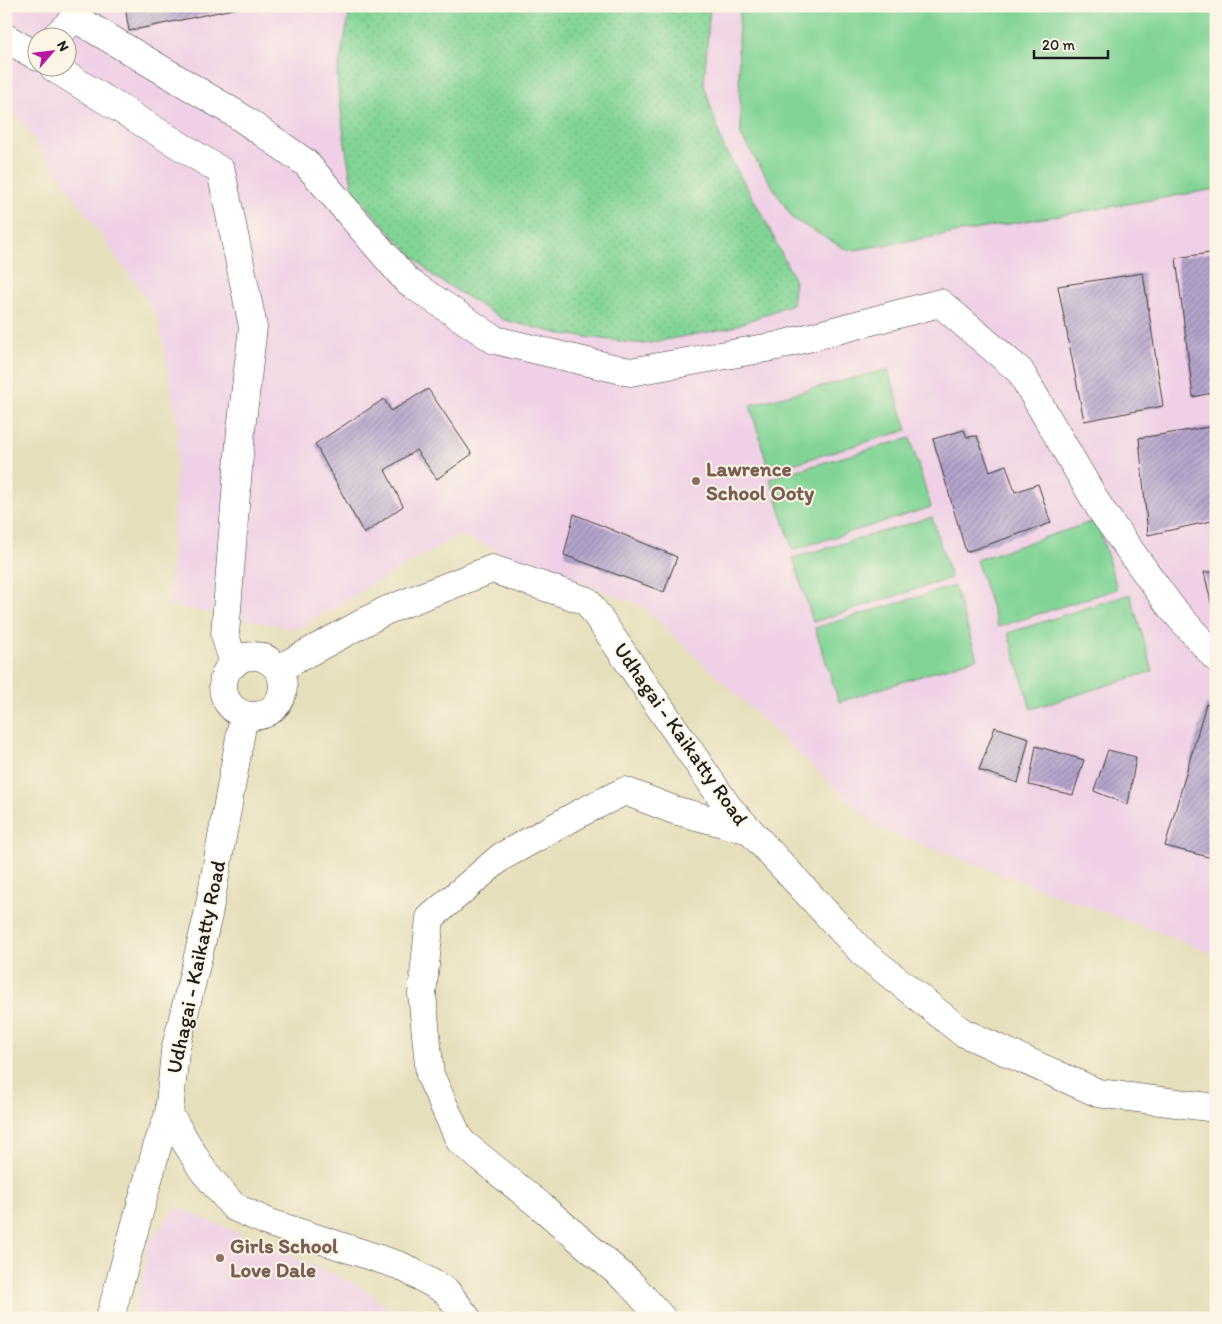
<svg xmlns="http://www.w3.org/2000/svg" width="1222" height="1324" font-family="Itim,sans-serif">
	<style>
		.built { fill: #efd0e6; fill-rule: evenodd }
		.grass { fill: url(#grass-dots); stroke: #4f7859 }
		.park { fill: #82d496; stroke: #4f7859 }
		.building { fill: url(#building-hatch) }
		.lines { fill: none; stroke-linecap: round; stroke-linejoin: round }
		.minor-casing { stroke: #3a3934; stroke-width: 29 }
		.secondary-casing { stroke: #3a3934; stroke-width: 29 }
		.minor { stroke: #fff; stroke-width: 28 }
		.secondary { stroke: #fff; stroke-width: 28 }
		.education-dot { fill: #8d6e63; stroke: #fcf5e5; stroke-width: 2 }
		.labels { text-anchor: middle; stroke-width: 4; stroke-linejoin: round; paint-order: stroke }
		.education-label { font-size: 21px; font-weight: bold; fill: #785e54; stroke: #fcf5e5; text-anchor: start }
		.street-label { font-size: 21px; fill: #1c1c1c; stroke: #fcf5e5 }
	</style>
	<defs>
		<pattern id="grass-dots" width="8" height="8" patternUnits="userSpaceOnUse" patternTransform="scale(1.25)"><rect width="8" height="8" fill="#82d496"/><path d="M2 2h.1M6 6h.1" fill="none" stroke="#70b581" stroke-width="1.8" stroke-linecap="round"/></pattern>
		<pattern id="building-hatch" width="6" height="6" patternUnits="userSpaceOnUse" patternTransform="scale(1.25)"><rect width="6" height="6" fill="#b5a4cd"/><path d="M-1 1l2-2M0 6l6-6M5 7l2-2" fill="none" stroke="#9285a6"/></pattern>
	</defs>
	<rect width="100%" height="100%" fill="#fcf5e5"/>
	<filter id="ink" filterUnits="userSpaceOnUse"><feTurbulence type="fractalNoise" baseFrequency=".02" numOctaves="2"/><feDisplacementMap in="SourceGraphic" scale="10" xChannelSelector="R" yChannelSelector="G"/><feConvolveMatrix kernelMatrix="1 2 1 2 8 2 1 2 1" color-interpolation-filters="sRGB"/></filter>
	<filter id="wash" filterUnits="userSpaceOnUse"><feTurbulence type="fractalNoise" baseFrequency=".0096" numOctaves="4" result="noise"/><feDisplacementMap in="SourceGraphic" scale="20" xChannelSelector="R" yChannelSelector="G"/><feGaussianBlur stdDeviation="1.12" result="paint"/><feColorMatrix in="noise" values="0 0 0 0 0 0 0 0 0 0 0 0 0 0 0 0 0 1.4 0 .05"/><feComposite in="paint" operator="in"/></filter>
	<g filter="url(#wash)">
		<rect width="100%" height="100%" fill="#e6dfbb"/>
		<path class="built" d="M6,6H1216V954L878,828L642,606L458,535L297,629L169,605L178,428L158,316L6,100ZM38,38H68V68H38Z
			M177,1207L359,1285L400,1318H132L144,1271L147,1244Z"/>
		<path class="grass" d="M351,6H710L704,85L723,146L763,216L795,281L792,304L730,328L644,344L561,334L504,320L433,276L397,240L353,191L345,144L337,76Z"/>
		<path class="park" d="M740,6H1216V189L849,251L793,219L741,136L738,42Z
			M888,369L907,430L769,471L750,405Z
			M910,438L931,507L793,550L770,478Z
			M932,517L951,578L813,622L793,558Z
			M1097,520L1117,589L998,627L976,560Z
			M954,586L977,658L839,702L815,628Z
			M1130,594L1153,671L1031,709L1008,633Z"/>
		<g id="blocks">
			<path class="building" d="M125,6H242V7L129,31Z
				M1216,252V392L1193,397L1176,258Z
				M1143,273L1163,406L1084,421L1058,286Z
				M428,389L472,454L437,479L416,450L385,470L403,506L364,534L315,444L384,399L391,411Z
				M1216,426V520L1148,535L1139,438Z
				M964,430L967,437L977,436L990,471L1006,465L1015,492L1038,484L1051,523L966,552L933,439Z
				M574,514L677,557L664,592L564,555Z
				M1204,572H1216V619H1215Z
				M1206,704L1216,708V859L1165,846Z
				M995,727L1029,738L1018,783L979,770Z
				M1036,746L1084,760L1073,795L1029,785Z
				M1108,750L1136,757L1128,805L1094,791Z"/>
		</g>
	</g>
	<g filter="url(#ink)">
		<use href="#blocks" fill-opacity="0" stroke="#3a3934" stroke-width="1"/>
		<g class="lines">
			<defs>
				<path id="minor" d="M6,38L38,57
					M54,38L75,18L236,114L306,163L407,281L495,340L630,372L777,346L940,303L1020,371L1101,510L1170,606L1216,658
					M54,68L221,171L253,327L241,430L225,635L234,664
					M110,1318L157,1147L169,1114
					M662,1318L629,1282L542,1207L460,1141L430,1075L422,994L430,918L501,857L584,811L625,791L674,810L749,830"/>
				<path id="secondary" d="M223 686a30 30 0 1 1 60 0a30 30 0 1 1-60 0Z
					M278,669L385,611L492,569L587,601L728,807L862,952L962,1032L1098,1093L1216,1108
					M244,715L208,915L175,1051L169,1114L202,1169L234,1207L270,1223L401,1266L446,1291L467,1318"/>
			</defs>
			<use href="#minor" class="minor-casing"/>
			<use href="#secondary" class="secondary-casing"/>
			<use href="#minor" class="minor"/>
			<use href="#secondary" class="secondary"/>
		</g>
	</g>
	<g class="education-dot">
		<circle cx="696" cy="481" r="5"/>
		<circle cx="220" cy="1258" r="5"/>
	</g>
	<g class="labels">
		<g class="education-label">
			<text x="706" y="476">Lawrence<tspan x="706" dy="24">School Ooty</tspan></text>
			<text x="230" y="1253">Girls School<tspan x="230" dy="24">Love Dale</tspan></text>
		</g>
		<g class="street-label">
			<text transform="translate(681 734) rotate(55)" y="7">Udhagai - Kaikatty Road</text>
			<text transform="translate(196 967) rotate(-78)" y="7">Udhagai - Kaikatty Road</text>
		</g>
	</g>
	<rect width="1222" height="1324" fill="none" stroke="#fcf5e5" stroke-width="25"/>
	<g transform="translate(52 52) rotate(62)"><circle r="24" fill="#fcf5e5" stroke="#a29e95"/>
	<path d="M0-4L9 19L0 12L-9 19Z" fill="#b5179e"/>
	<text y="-8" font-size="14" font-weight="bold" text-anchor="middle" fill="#1c1c1c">N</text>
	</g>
	<path d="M1034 50v8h74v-8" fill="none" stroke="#1c1c1c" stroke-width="2.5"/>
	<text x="1042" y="50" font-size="15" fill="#1c1c1c" stroke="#fcf5e5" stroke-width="4" paint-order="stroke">20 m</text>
</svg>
